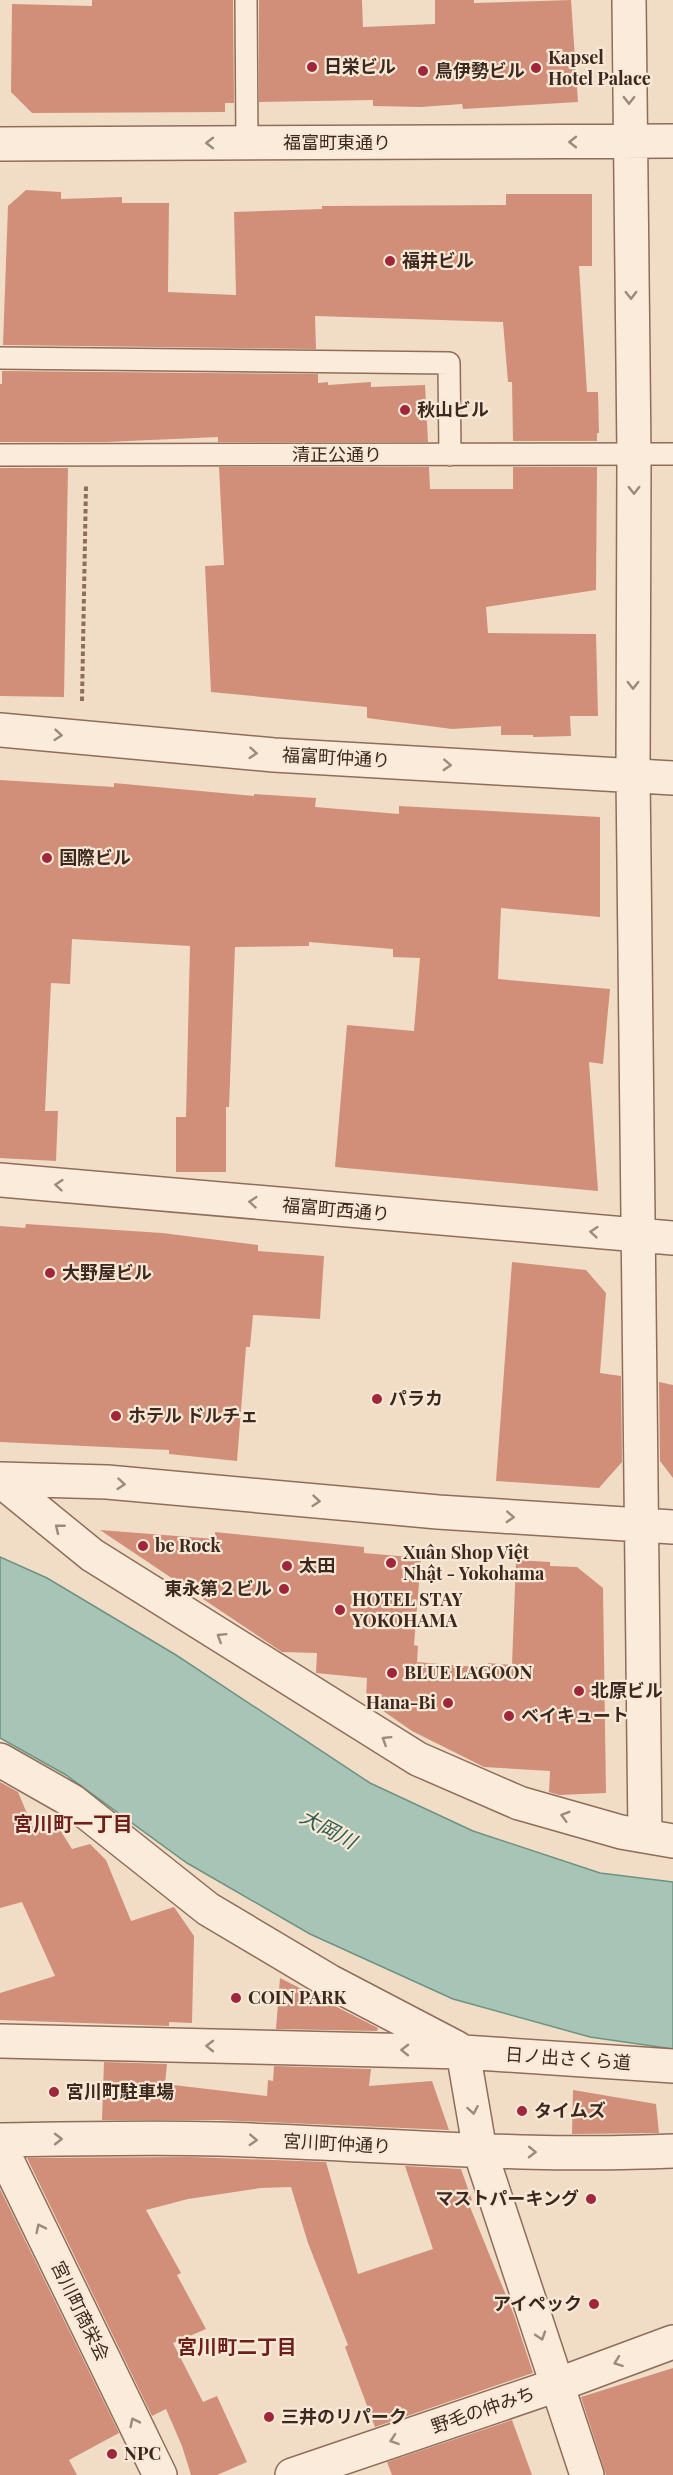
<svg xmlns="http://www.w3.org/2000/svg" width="673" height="2475" font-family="'Playfair Display','Noto Sans JP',serif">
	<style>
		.water { fill: #a7c4b7; stroke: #6d9383; stroke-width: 1.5 }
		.building { fill: #d18f79 }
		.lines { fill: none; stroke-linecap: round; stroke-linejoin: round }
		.lane-casing { stroke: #8e6d5a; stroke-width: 24 }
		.street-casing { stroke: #8e6d5a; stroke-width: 36 }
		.path { stroke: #8e6d5a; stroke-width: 4; stroke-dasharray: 4.5 3; stroke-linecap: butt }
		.lane { stroke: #fbebda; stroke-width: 21 }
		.street { stroke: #fbebda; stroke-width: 33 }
		.oneway { stroke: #9c8a7c }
		.poi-dot { fill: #a0263c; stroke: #f8e8d6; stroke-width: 2 }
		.labels { text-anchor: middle; stroke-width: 4.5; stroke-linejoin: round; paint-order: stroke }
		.poi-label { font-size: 18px; font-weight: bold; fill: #3d281f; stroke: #f8e8d6; text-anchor: start }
		.street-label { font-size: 18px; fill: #3d281f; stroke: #f8e8d6 }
		.neighbourhood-label { font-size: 20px; font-weight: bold; fill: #6c1f1b; stroke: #f8e8d6 }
		.water-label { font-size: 20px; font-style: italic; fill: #2d5d52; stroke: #f8e8d6 }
	</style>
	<rect width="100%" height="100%" fill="#f1ddc6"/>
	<path class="water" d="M0,1557L47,1578L176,1655L370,1783L473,1831L600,1873L673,1882V2049L590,2037L453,1999L310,1934L187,1863L66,1775L0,1738Z"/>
	<path class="building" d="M92,0H233L234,103H225V112L32,113L11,92L12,4L92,6Z
		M259,0H362L363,27L435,24V0H474V3L571,0L578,102L463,109L462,104L421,107L373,106V100L259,102Z
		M26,190L61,192V199L122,197V203H169L168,292L236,295L234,212L322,209V206L506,205V194H592V266H579L587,392H598L599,433H597V441H513L512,382H508L503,322L315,316L316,349L3,345L8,206Z
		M2,371L318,374V383L328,382V385L371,382V387L425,385L428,442H218V437L106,442H0V384H2Z
		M219,467H429L430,489H513V467H597L596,590L486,607L488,633L596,634L598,716H570L571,736L533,737V735H501V726L452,729L367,718V707L211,692L205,566L224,565Z
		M0,468H68L64,697L0,696Z
		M0,780L114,787V783L254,796V794L316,798L315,807L399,814V806L600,817V917L501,908L498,979L610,989L603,1064L589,1062L598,1191L335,1167L347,1025L414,1031L420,958L393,957V949L309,942V946L235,947L229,1107H226V1172H176V1117H186L190,946L72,939L70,984L51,983L45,1111H58L56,1161L0,1158Z
		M26,1224L162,1233L258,1245V1251L324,1256L320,1319L253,1315L250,1347H246L237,1461L169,1454V1450L0,1442V1226L25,1228Z
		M512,1262L586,1270L606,1293L600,1373L621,1376L622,1462L599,1488L496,1481Z
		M659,1382L673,1385V1478L660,1461Z
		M100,1530L215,1539V1532L364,1547V1553L421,1558L414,1645L418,1646L417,1662L488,1668V1663L512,1665L516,1560L550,1562V1566L577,1567L603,1588L606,1793L559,1795L549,1792L550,1771L484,1767L412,1731L366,1699L367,1678L316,1673L317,1653L282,1652Z
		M0,1782L18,1792L34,1830L57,1825L72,1849L90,1844L106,1860L131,1921L174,1907L194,1936L192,2023L169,2022V2026L0,2020V1993L55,1976L22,1902L0,1908Z
		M280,1978L378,2028L377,2031L276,2029Z
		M104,2062L167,2064L165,2084L267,2096L268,2080L273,2081L274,2066L371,2069L369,2086L432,2081L449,2130L218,2120H102Z
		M573,2090L656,2104L659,2133L572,2134Z
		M191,2157L326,2162L358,2274L433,2249L405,2166L461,2169L472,2200L468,2202L514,2315L533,2373L375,2427L345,2347L348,2345L308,2243L291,2187L261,2188L188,2199L146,2210L181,2273L177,2275L206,2329L173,2343L203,2402L217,2396L247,2462L217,2475H191L182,2446L166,2409L152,2416L27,2158Z
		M0,2189L119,2433L69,2460L77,2475H0Z
		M673,2368V2475H606L581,2397Z
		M512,2420L532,2475H392L387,2462Z"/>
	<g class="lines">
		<defs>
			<path id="lane" d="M246,0L247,143
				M0,358L449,363L450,455
				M0,455L673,454"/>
			<path id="street" d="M629,0L634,455L633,775L645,1836
				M0,144L673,141
				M0,730L274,755L673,778
				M0,1180L673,1238
				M0,1479L107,1482L438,1512L673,1527
				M0,1480L92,1555L418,1759L519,1803L621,1832L673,1841
				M0,1760L72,1801L208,1909L329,1981L457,2048
				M0,2041L463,2052L673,2066
				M463,2052L480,2151L587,2475
				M0,2140C73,2139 146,2137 218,2139C370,2143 521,2158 673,2151
				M0,2146L160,2475
				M292,2475L557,2385L673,2342"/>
		</defs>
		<use href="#lane" class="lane-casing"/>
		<use href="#street" class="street-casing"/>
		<path class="path" d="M82,701L86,486"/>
		<use href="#lane" class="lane"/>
		<use href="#street" class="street"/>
	</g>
	<defs><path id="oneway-chevron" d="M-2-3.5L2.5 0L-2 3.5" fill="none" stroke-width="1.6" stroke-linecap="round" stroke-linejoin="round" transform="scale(1.5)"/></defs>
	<g class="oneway">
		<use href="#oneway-chevron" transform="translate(629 100) rotate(90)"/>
		<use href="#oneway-chevron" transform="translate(573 142) rotate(180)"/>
		<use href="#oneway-chevron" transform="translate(210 143) rotate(180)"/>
		<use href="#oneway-chevron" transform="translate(631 295) rotate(89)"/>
		<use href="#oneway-chevron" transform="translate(634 490) rotate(90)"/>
		<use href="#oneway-chevron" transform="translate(633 685) rotate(90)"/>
		<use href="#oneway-chevron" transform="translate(58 735) rotate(5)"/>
		<use href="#oneway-chevron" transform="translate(253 753) rotate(5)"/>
		<use href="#oneway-chevron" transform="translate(447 765) rotate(3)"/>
		<use href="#oneway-chevron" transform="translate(59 1185) rotate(-175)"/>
		<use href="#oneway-chevron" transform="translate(253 1202) rotate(-175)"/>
		<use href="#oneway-chevron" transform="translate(594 1232) rotate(-175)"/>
		<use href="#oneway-chevron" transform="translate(121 1484) rotate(5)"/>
		<use href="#oneway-chevron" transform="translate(316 1501) rotate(5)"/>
		<use href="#oneway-chevron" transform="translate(510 1517) rotate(3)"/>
		<use href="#oneway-chevron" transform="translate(59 1528) rotate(-141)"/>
		<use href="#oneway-chevron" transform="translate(221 1637) rotate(-148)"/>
		<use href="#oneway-chevron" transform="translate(386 1740) rotate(-148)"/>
		<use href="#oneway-chevron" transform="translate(565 1816) rotate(-164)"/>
		<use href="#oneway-chevron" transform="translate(210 2046) rotate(-179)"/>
		<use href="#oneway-chevron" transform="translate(405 2050) rotate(-179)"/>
		<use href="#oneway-chevron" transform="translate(473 2110) rotate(80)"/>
		<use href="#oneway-chevron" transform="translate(58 2139)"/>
		<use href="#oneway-chevron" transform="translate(253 2140) rotate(3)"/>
		<use href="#oneway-chevron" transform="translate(532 2152) rotate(1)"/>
		<use href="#oneway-chevron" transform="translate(40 2228) rotate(-116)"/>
		<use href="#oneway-chevron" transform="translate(541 2336) rotate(72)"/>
		<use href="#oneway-chevron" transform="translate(618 2362) rotate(160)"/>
		<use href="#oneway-chevron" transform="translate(134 2422) rotate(-116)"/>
		<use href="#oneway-chevron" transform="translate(394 2440) rotate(161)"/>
	</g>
	<g class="poi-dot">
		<circle cx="312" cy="67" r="6"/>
		<circle cx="536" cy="68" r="6"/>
		<circle cx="423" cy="71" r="6"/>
		<circle cx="390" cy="261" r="6"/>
		<circle cx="405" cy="410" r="6"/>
		<circle cx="47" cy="858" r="6"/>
		<circle cx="50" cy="1273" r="6"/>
		<circle cx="377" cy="1399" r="6"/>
		<circle cx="116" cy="1416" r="6"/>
		<circle cx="143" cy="1546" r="6"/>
		<circle cx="391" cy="1563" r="6"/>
		<circle cx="287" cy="1566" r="6"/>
		<circle cx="284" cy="1589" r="6"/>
		<circle cx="340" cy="1610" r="6"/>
		<circle cx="392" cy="1673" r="6"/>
		<circle cx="579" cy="1691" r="6"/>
		<circle cx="448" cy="1703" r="6"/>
		<circle cx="509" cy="1716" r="6"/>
		<circle cx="236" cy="1998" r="6"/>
		<circle cx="54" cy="2092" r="6"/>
		<circle cx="522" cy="2111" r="6"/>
		<circle cx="591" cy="2199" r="6"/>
		<circle cx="594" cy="2304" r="6"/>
		<circle cx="269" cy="2417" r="6"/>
		<circle cx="112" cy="2454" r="6"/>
	</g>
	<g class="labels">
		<g class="poi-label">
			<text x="548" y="64">Kapsel<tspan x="548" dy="21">Hotel Palace</tspan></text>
			<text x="324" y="73">日栄ビル</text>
			<text x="435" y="77">鳥伊勢ビル</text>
			<text x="402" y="267">福井ビル</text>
			<text x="417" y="416">秋山ビル</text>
			<text x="59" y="864">国際ビル</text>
			<text x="62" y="1279">大野屋ビル</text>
			<text x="389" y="1405">パラカ</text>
			<text x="128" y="1422">ホテル ドルチェ</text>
			<text x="155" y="1552">be Rock</text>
			<text x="403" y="1559">Xuân Shop Việt<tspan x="403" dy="21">Nhật - Yokohama</tspan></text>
			<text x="299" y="1572">太田</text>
			<text x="272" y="1595" text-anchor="end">東永第２ビル</text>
			<text x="352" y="1606">HOTEL STAY<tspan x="352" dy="21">YOKOHAMA</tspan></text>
			<text x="404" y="1679">BLUE LAGOON</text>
			<text x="591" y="1697">北原ビル</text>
			<text x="436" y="1709" text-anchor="end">Hana-Bi</text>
			<text x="521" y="1722">ベイキュート</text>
			<text x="248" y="2004">COIN PARK</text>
			<text x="66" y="2098">宮川町駐車場</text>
			<text x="534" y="2117">タイムズ</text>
			<text x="579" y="2205" text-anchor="end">マストパーキング</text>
			<text x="582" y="2310" text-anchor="end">アイペック</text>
			<text x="281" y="2423">三井のリパーク</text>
			<text x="124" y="2460">NPC</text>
		</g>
		<g class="street-label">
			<text x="337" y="149">福富町東通り</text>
			<text x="337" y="461">清正公通り</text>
			<text transform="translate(336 758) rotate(3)" y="6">福富町仲通り</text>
			<text transform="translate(336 1210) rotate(5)" y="6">福富町西通り</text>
			<text transform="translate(568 2059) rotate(4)" y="6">日ノ出さくら道</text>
			<text transform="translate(337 2144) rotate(3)" y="6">宮川町仲通り</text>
			<text transform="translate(80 2311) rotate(64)" y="6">宮川町商栄会</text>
			<text transform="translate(483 2410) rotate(-19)" y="6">野毛の仲みち</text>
		</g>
		<g class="neighbourhood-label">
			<text x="73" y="1831">宮川町一丁目</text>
			<text x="237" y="2354">宮川町二丁目</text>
		</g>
		<g class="water-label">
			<text transform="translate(328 1829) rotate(28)" y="7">大岡川</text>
		</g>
	</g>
</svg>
